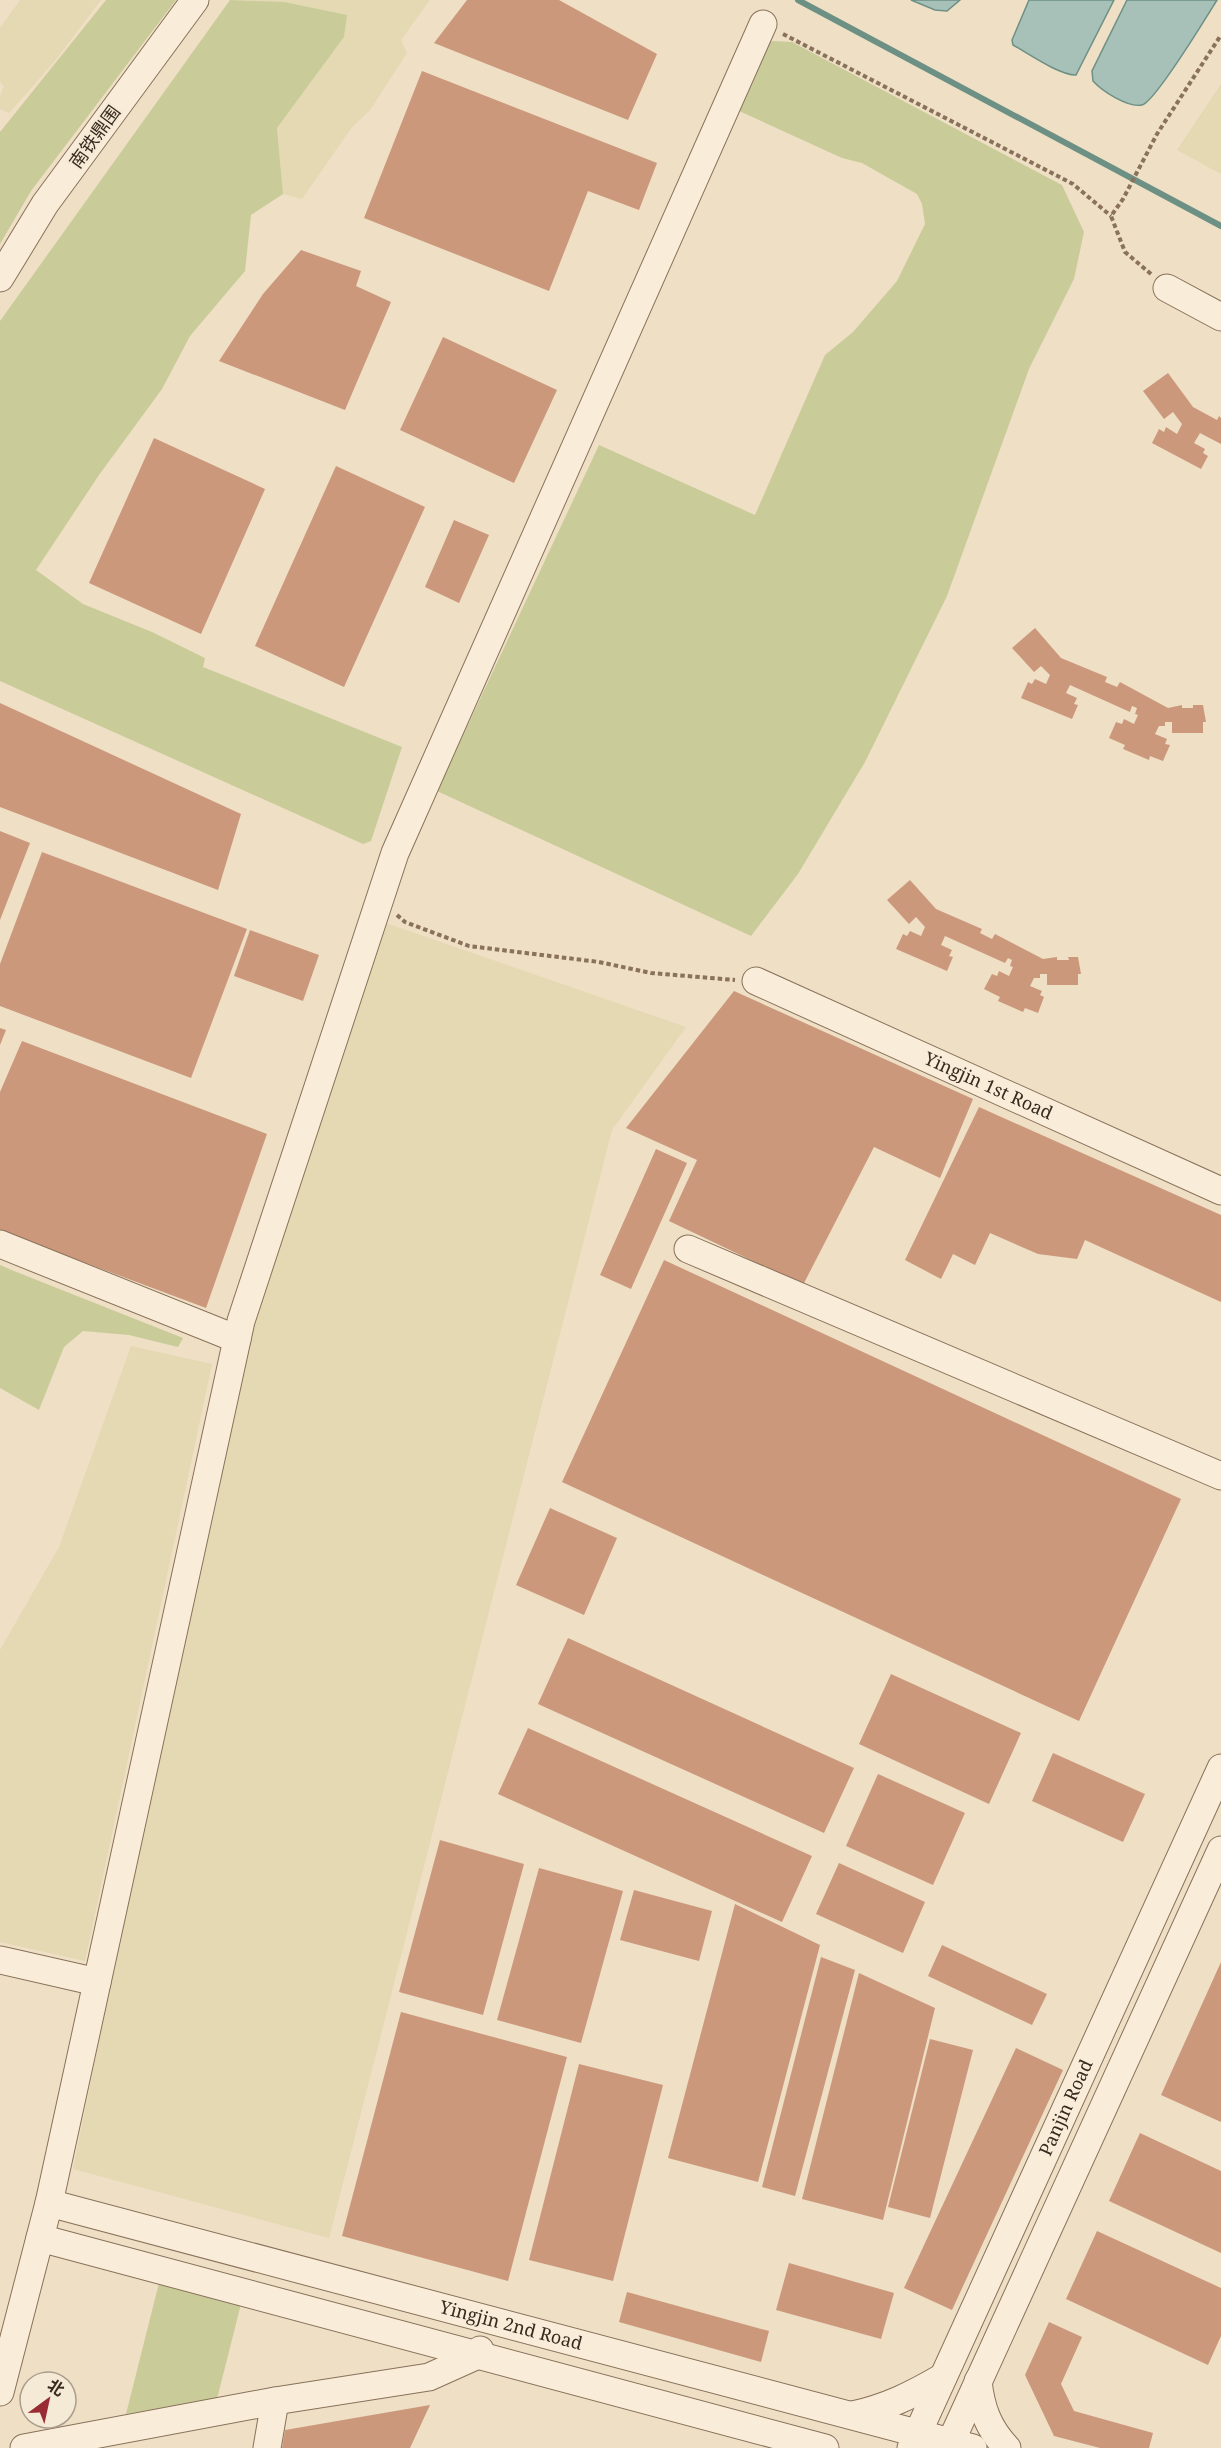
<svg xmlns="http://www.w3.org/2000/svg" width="1221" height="2448" font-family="'Noto Serif','Noto Sans SC',serif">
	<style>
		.farmland { fill: #e4d9b2 }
		.green { fill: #c9cc99 }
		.water { fill: #a7c1b8; stroke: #6d9085; stroke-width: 1.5 }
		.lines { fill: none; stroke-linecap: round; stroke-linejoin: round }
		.stream { stroke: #6d9085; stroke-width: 6 }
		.building { fill: #cc987b }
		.minor-casing { stroke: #89715b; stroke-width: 29 }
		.path { stroke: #89715b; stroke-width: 4; stroke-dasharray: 4.5 3; stroke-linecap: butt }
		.minor { stroke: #f9edd9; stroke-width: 27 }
		.labels { text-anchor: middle; stroke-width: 4.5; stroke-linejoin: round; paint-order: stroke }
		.street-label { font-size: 18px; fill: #392a1f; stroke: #f5ead5 }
	</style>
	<rect width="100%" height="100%" fill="#eedfc5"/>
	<path class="farmland" d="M20,0H101L54,62L9,113L0,109V96L4,86L0,82V28Z
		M247,0H430L401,40L407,53L370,110L352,127L302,199L283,194L277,128L344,37Z
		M1221,84V174L1177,150Z
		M383,922L686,1027L612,1130L329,2238L73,2169L152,1778L249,1327Z
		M131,1346L212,1364L85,1961L0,1942V1650L59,1547Z"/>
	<path class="green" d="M106,0H176L31,191L0,244V132Z
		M230,0L284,2L347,15L344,37L277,128L283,194L251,215L245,271L190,336L162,389L99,475L36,570L83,604L152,632L205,658L203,667L402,747L371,841L363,844L0,681V321Z
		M773,41L792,42L1062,185L1084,232L1074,279L1029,369L947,596L865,762L798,874L751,936L437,791L599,445L755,515L825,355L853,332L897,281L925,224L922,204L917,194L862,163L842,158L737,110L763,45Z
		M0,1265L14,1271L183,1338L178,1347L129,1335L83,1331L64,1347L39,1410L0,1388Z
		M160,2279L242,2300L217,2399L126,2414Z"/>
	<path class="water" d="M911,0H960L947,11L935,10Z
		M1029,0H1114L1076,75C1059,75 1029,54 1013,45L1012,40Z
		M1127,0H1217C1207,16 1155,102 1142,105C1128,108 1102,91 1093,81L1092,71Z"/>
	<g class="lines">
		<path class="stream" d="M798,0L1221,226"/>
	</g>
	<path class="building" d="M467,0H559L657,54L628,120L434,43Z
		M422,71L657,163L639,210L588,191L549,291L364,218Z
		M301,250L361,271L356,286L391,302L345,410L219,361L263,294Z
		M443,337L557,390L514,483L400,430Z
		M1168,373L1193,407L1217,420L1219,416L1221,418V444L1200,433L1194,443L1205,449L1203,453L1208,456L1201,469L1152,443L1159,429L1164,432L1166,427L1177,434L1182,424L1173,412L1164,419L1143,391Z
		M154,438L265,489L201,634L89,583Z
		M336,466L425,507L344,687L255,646Z
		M454,520L489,535L459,603L425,587Z
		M1035,628L1061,658L1107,677L1105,682L1117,687L1120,682L1168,708L1182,705V708H1193V705H1203L1206,722H1203V733H1172V722H1165V726H1159L1155,734L1167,739L1165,744L1170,745L1163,761L1150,756L1149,760L1123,749L1125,745L1109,738L1116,722L1122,724L1124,719L1134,724L1138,715L1135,714L1137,708L1132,706L1130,712L1070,685L1066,693L1077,698L1074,704L1078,705L1072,719L1021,698L1028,682L1032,684L1035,679L1046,684L1050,675L1041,666L1034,672L1012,648Z
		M0,703L241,814L218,890L0,807Z
		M0,831L30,843L0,920Z
		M42,852L247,929L191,1078L0,1006V964Z
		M910,880L936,909L982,929L980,933L992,939L995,934L1043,959L1057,957V960H1069L1068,957H1078L1081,974H1078V985H1047V974H1040V978H1034L1030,986L1042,991L1040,995L1044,997L1038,1013L1025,1008L1023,1012L998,1001L1000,997L984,989L992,974L997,976L999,971L1009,976L1013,967L1010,966L1012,960L1008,958L1005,963L945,936L941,945L952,950L949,956L953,957L947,971L896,949L903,934L907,936L910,931L921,936L925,927L916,917L909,924L887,900Z
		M250,930L319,955L303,1001L234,976Z
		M734,991L973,1099L940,1178L874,1147L803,1285L669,1221L697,1160L626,1128Z
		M0,1028L6,1030L0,1045Z
		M22,1041L267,1134L206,1308L0,1231V1092Z
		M979,1107L1221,1215V1302L1085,1240L1077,1259L1038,1254L990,1233L975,1265L953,1254L941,1279L905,1260Z
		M656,1149L687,1163L631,1289L600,1275Z
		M664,1260L1181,1499L1079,1721L562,1482Z
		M550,1508L617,1538L584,1615L516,1585Z
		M568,1638L854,1768L824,1833L538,1704Z
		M891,1674L1021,1733L989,1804L859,1744Z
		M528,1728L812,1856L782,1922L498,1794Z
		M1053,1753L1145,1794L1123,1842L1032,1801Z
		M878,1774L965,1813L933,1885L846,1846Z
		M440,1840L524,1864L483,2015L399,1992Z
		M839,1863L925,1902L903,1953L816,1914Z
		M539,1868L623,1891L581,2043L497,2020Z
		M634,1890L712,1911L699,1961L620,1940Z
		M735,1904L820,1945L758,2182L668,2158Z
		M942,1945L1047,1994L1032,2025L928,1976Z
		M821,1957L855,1970L795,2196L762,2187Z
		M1221,1962V2122L1161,2095Z
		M859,1973L935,2008L883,2220L802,2199Z
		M401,2012L567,2057L508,2281L342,2236Z
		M930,2039L973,2050L930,2218L888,2207Z
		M1016,2048L1063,2070L952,2310L904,2288Z
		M579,2064L663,2085L613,2281L529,2260Z
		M1140,2133L1221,2171V2253L1109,2201Z
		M1097,2231L1221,2288V2336L1208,2365L1066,2299Z
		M789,2263L894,2293L881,2339L776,2310Z
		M627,2292L769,2331L761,2362L619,2322Z
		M1049,2322L1082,2337L1061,2384L1074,2411L1153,2433L1149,2448H1100L1054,2436L1025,2375Z
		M430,2405L410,2448H282L285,2430Z"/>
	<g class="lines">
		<defs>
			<g id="minor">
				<path d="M0,278L45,204L195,0"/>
				<path d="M1167,288L1221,317"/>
				<path id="s1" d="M756,981L1221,1191"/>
				<path d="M0,1244L237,1339"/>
				<path d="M688,1249L1221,1476"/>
				<path d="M0,1960L97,1982"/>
				<path id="s2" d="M49,2203L973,2448"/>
				<path d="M40,2238L825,2448"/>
				<path d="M978,2381C981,2408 988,2428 1007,2448"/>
				<path d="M0,2392L49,2203L241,1321L395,853L763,24"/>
				<path d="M853,2415C888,2407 912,2395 943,2377"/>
				<path d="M24,2448L275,2401L429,2377L478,2355L480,2350"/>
				<path d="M267,2448L275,2401"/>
				<path id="s3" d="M911,2448L1221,1768"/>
				<path d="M948,2448L1221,1850"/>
			</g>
		</defs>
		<use href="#minor" class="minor-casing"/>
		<path class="path" d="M783,34L1073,184L1111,216
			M1151,274L1125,252L1111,216L1123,199L1157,134L1221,35
			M397,915L405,922L469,946L599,962L651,973L735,980"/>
		<use href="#minor" class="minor"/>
	</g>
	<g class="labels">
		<g class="street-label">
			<text transform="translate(95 137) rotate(-54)" y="6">南铁鼎围</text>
			<text dy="6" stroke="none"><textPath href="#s1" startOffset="255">Yingjin 1st Road</textPath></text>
			<text dy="6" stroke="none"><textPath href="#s3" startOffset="374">Panjin Road</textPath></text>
			<text dy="6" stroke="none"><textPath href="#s2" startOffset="478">Yingjin 2nd Road</textPath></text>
		</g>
	</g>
	<g transform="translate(48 2400) rotate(33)"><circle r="28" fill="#f5ead5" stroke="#aa9d8c" stroke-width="1.5"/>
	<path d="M0-4.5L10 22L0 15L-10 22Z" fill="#982b33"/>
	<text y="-9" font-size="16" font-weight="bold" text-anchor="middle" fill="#392a1f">北</text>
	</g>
</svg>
